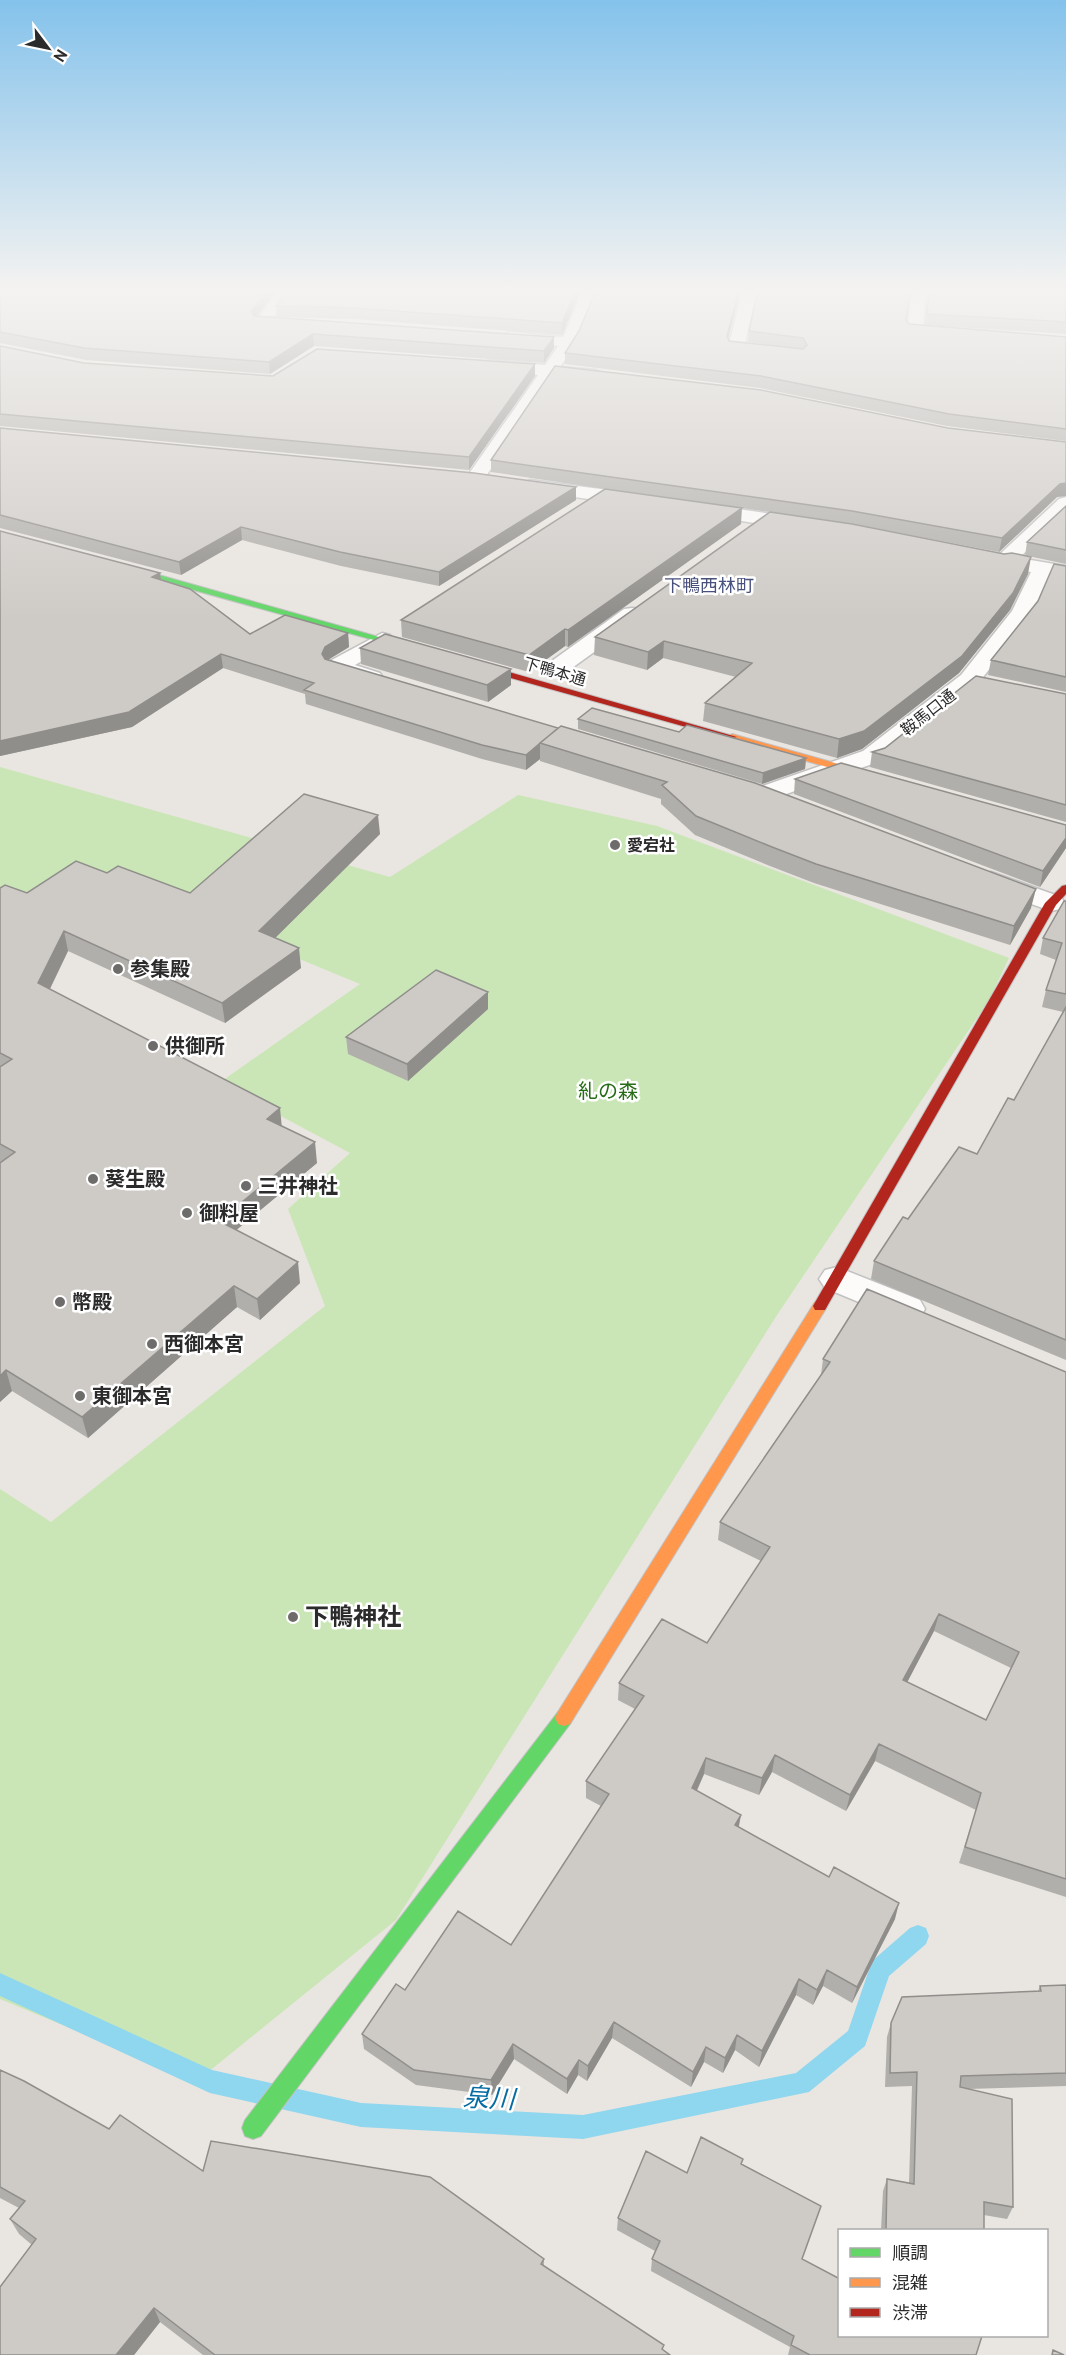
<svg xmlns="http://www.w3.org/2000/svg" width="1066" height="2355" font-family="'PT Sans','Noto Sans JP',sans-serif">
	<style>
		.green { fill: #cae6b7 }
		.lines { fill: none; stroke-linecap: round; stroke-linejoin: round }
		.stream { fill: #8fd6ef; fill-rule: evenodd }
		.street-casing { stroke: #c2c1c2; stroke-width: 3 }
		.fast-casing { stroke: #c2c1c2; stroke-width: 2 }
		.slow-casing { stroke: #c2c1c2; stroke-width: 2 }
		.jam-casing { stroke: #c2c1c2; stroke-width: 2 }
		.street { fill: #fcfbfa; fill-rule: evenodd }
		.fast { fill: #63d668; fill-rule: evenodd }
		.slow { fill: #ff974d; fill-rule: evenodd }
		.jam { fill: #b3261e; fill-rule: evenodd }
		.wall { fill: #b1afab; fill-rule: evenodd }
		.shaded-wall { fill: #908e8b }
		.building { fill: #cecbc7; stroke: #908e8b; stroke-width: 1.5; fill-rule: evenodd }
		.poi-dot { fill: #6e6c6a; stroke: #fff; stroke-width: 2 }
		.labels { text-anchor: middle; stroke-width: 5; stroke-linejoin: round; paint-order: stroke }
		.far-street-label { font-size: 16px; fill: #2b2b2b; stroke: #fff }
		.far-poi-label { font-size: 16px; font-weight: bold; fill: #2b2b2b; stroke: #fff; text-anchor: start }
		.far-neighbourhood-label { font-size: 18px; fill: #48517e; stroke: #fff }
		.poi-label { font-size: 20px; font-weight: bold; fill: #2b2b2b; stroke: #fff; text-anchor: start }
		.park-label { font-size: 20px; fill: #276c16; stroke: #fff }
		.near-poi-label { font-size: 24px; font-weight: bold; fill: #2b2b2b; stroke: #fff; text-anchor: start }
		.near-water-label { font-size: 26px; font-style: italic; fill: #066ca4; stroke: #fff }
	</style>
	<rect width="100%" height="100%" fill="#e9e5e0"/>
	<path class="green" d="M0,767L390,877L518,795L657,826L1009,958L989,1000L777,1315L396,1920L197,2081L0,1999V1489L51,1522L325,1306L288,1209L350,1153L219,1083L360,984L200,918L0,890Z"/>
	<g class="lines">
		<path class="stream" d="M918,1925L926,1928L929,1936L926,1944L889,1976L865,2046L809,2092L583,2139L361,2127L210,2093L0,1996V1973L212,2070L361,2103L583,2115L796,2073L848,2031L872,1961L910,1928Z"/>
		<defs>
			<path id="street" d="M279,290H293L267,326H257L254,323Z
				M583,290H597L577,342L560,367L596,370L604,375L596,380L554,376L482,482H468L466,478L538,375L489,370L481,365L489,360L545,365L558,346L509,342L501,337L509,332L563,337Z
				M743,290H757L745,344L779,349L781,352L779,355L736,353L728,348Z
				M912,290H926L923,327L959,331L961,334L959,337L909,334L907,331Z
				M530,480L640,494L650,500L640,506L523,490L521,486Z
				M1066,497V513L1019,558L1066,566V578L1050,576L1033,613L977,685L881,761L772,799L763,802L754,799L750,794L754,789L863,751L961,675L1012,611L1031,572L979,563L976,559L979,555H999L1059,499Z
				M697,503L806,519L816,525L806,531L690,513L687,509Z
				M632,608L640,609L643,614L640,619L565,673H549L546,668L549,663L624,609Z
				M382,633L390,635L393,640L390,645L355,665L380,673L383,678L380,683L372,685L328,672L325,667L328,662Z
				M991,872L1061,897L1065,903L1061,909L1051,911L981,886L978,880L981,874Z
				M837,1267L920,1300L925,1309L920,1318L907,1322L825,1288L819,1279L825,1270Z"/>
			<path id="fast" d="M114,564H120L425,650L417,652L114,568Z
				M564,1710L570,1712L573,1718L570,1724L261,2136L253,2139L245,2136L242,2128L245,2120L558,1712Z"/>
			<path id="slow" d="M732,734L881,776L882,778L877,781L873,780L729,739L727,737Z
				M820,1301L825,1302L827,1306L825,1310L570,1724L564,1726L558,1724L555,1718L558,1712L815,1302Z"/>
			<path id="jam" d="M464,661H470L737,737L729,739L464,665Z
				M1066,885V894L1056,905L825,1310H815L813,1306L1045,903L1062,886Z"/>
		</defs>
		<use href="#street" class="street-casing"/>
		<use href="#fast" class="fast-casing"/>
		<use href="#slow" class="slow-casing"/>
		<use href="#jam" class="jam-casing"/>
		<use href="#street" class="street"/>
		<use href="#fast" class="fast"/>
		<use href="#slow" class="slow"/>
		<use href="#jam" class="jam"/>
	</g>
	<path class="wall" d="M0,290H277L256,317L554,337V348L544,363L314,346L270,374L86,360L0,343Z
		M287,290H581L562,335L355,319L277,317L276,306Z
		M928,290H1066V334L925,325Z
		M906,320L909,324L1066,337V441L947,426L760,388L565,364V353L579,331L728,339L729,341L769,345L748,342L749,331Z
		M0,346L84,363L273,376H535L469,470L0,426Z
		M0,428L576,487V500L439,586L341,566L242,540L181,575L0,528Z
		M948,428L1066,442V496L1057,497L999,552L858,525L1004,554L1025,556L1027,542L1066,506V564L1028,556V574L1010,610L959,673L862,749L837,758L703,721L705,703L736,677L663,658L647,670L594,655L595,637L770,512L606,489L741,524L568,647L565,646L529,672L402,637L401,620L605,489L491,472V460Z
		M0,531L161,580L250,634L348,633L349,647L328,660L1031,908L1010,945L814,883L770,866L695,835L661,804V799L540,761V759L526,770L482,759L306,704L305,694L223,668L132,727L0,756Z
		M1066,566V692L988,675L991,660Z
		M360,648L511,685L488,702L361,664Z
		M1066,694V822L870,767L872,752Z
		M578,719L679,732L806,758L805,769L762,784L578,729Z
		M795,779L1066,838V848L1040,887L794,794Z
		M380,834L275,938L301,968L225,1023L68,951L50,989L282,1126L317,1163L236,1230L300,1283L260,1320L237,1307L88,1438L12,1391L0,1402L1,1163L0,1162V888L27,893L107,873L190,893Z
		M1066,901V1360L871,1279L874,1261L908,1219L977,1154L1014,1100L1063,1012L1042,1007L1046,990L1056,960L1040,954L1043,938Z
		M488,1009L408,1081L348,1054L346,1037Z
		M823,1359L1066,1372V1897L959,1863L976,1810L875,1761L846,1811L772,1772L759,1795L704,1774L697,1791L739,1827L895,1919L852,2003L823,1986L813,2005L796,1995L759,2067L735,2050L723,2073L704,2062L691,2087L612,2038L587,2081L578,2075L567,2094L514,2059L492,2095L416,2085L364,2049L362,2034L405,1990L511,1945L601,1806L586,1798V1781L635,1709L618,1700L619,1683L707,1643L761,1561L718,1540L720,1522L821,1375ZM934,1631L1011,1668L986,1720L907,1682Z
		M1066,1985V2086L968,2089L1013,2207L1007,2219L984,2215V2230H881L883,2191L887,2179L909,2183L912,2086L885,2087L887,2037L891,2023L1038,1991L1040,1986Z
		M0,2070L109,2129L203,2171L544,2259V2266L670,2355H203L160,2322L134,2355H0L32,2245L19,2234L10,2219L19,2208L0,2198Z
		M742,2164L821,2206L802,2259L976,2355H788L790,2347L651,2271L652,2259L655,2251L617,2230L618,2218L687,2173Z"/>
	<path class="shaded-wall" d="M268,290H277L252,322L251,311Z
		M576,290H581L562,335V323Z
		M739,290H741L726,347L727,336Z
		M313,334L314,346L270,374L269,362Z
		M554,337V348L544,363V351Z
		M535,364V376L469,470V457Z
		M1066,483V496L1057,497L999,552L1002,538L1060,484Z
		M576,487V500L439,586V572Z
		M742,508L741,524L568,647V630Z
		M241,527L242,540L181,575L179,562Z
		M1031,557L1028,574L1010,610L959,673L862,749L837,758L839,739Z
		M160,573L162,587L152,577Z
		M565,629V646L529,672V655Z
		M348,633L349,647L326,661L322,654L325,647Z
		M664,641L663,658L647,670L648,652Z
		M221,654L223,668L132,727L0,756V741Z
		M511,669V685L488,702L487,685Z
		M540,744V759L526,770V755Z
		M806,758L805,769L762,784L763,773Z
		M378,815L380,834L262,951L259,931Z
		M1066,838V848L1040,887L1043,871Z
		M1036,889L1031,908L1010,945L1014,926Z
		M64,931L68,951L43,1003L38,983Z
		M299,948L301,968L225,1023L222,1003Z
		M488,992V1009L408,1081L407,1064Z
		M280,1108L282,1129L267,1119Z
		M315,1142L317,1163L222,1242L219,1221Z
		M298,1262L300,1283L260,1320L257,1299Z
		M234,1286L237,1307L88,1438L82,1417Z
		M6,1370L12,1391L0,1402V1376Z
		M939,1614L934,1631L899,1698L903,1680Z
		M879,1744L875,1761L846,1811L850,1795Z
		M775,1755L772,1772L759,1795L762,1778Z
		M706,1758L704,1774L690,1805L692,1788Z
		M741,1815L738,1831L735,1825Z
		M899,1903L895,1919L852,2003L857,1987Z
		M827,1970L823,1986L813,2005L817,1990Z
		M799,1979L796,1995L759,2067L762,2051Z
		M614,2022L612,2038L587,2081L588,2066Z
		M737,2035L735,2050L723,2073L725,2058Z
		M513,2044L514,2059L492,2095L491,2080Z
		M706,2047L704,2062L691,2087L693,2072Z
		M579,2060L578,2075L567,2094V2079Z
		M154,2308L160,2322L134,2355H116Z"/>
	<path class="building" d="M0,290H268L251,311L254,316L554,337L544,351L313,334L269,362L84,348L0,332Z
		M287,290H576L562,323L354,308L276,306Z
		M596,290H739L727,336L729,341L803,349L807,345L803,338L749,331L758,290H910L906,320L909,324L1066,337V429L949,414L761,376L565,353L579,331Z
		M929,290H1066V322L927,314Z
		M0,346L84,363L273,376L317,349L535,364L469,457L0,414Z
		M555,366L761,390L948,428L1066,442V483L1060,484L1002,538L852,511L491,460Z
		M0,428L474,473L576,487L439,572L340,552L241,527L179,562L0,515Z
		M605,489L742,508L568,630L565,629L529,655L401,620Z
		M1066,506V550L1027,542Z
		M770,512L852,524L1004,554L1012,553L1031,557L1013,593L962,656L864,731L839,739L705,703L752,663L664,641L648,652L595,637Z
		M0,531L160,573L152,577L190,589L250,634L285,615L348,633L325,647L322,654L325,659L558,728L526,755L482,745L304,690L314,683L221,654L129,712L0,741Z
		M1054,564L1066,566V677L991,660L1038,601Z
		M385,634L511,669L487,685L360,648Z
		M976,676L1066,694V805L872,752L885,748Z
		M592,708L679,732L687,725L806,758L763,773L578,719Z
		M561,726L755,783L1036,889L1014,926L816,864L772,847L696,816L662,785L667,782L540,743Z
		M841,763L1066,825V838L1043,871L795,779Z
		M304,794L378,815L259,931L299,948L222,1003L64,931L38,983L280,1108L267,1119L315,1142L219,1221L298,1262L257,1299L234,1286L82,1417L6,1370L0,1376V1163L15,1152L0,1144V1067L12,1059L0,1053V888L5,885L27,893L76,861L107,873L118,866L190,893Z
		M1064,901H1066V994L1046,990L1062,943L1043,938Z
		M436,970L488,992L407,1064L346,1037Z
		M1066,1007V1340L874,1261L903,1217L908,1219L959,1147L977,1154L1008,1098L1014,1100Z
		M867,1289L1066,1372V1879L965,1847L981,1793L879,1744L850,1795L775,1755L762,1778L706,1758L692,1788L741,1815L735,1825L829,1877L834,1867L899,1903L857,1987L827,1970L817,1990L799,1979L762,2051L737,2035L725,2058L706,2047L693,2072L614,2022L588,2066L579,2060L567,2079L513,2044L491,2080L414,2070L362,2034L396,1984L405,1990L458,1911L511,1945L609,1794L586,1781L644,1696L619,1683L662,1619L707,1643L770,1547L720,1522L830,1362L823,1359ZM939,1614L1019,1652L986,1720L903,1680Z
		M1066,1985V2073L961,2076L960,2087L1012,2099L1013,2207L984,2202V2230H886L887,2179L914,2184L917,2072L890,2073L891,2023L902,1997L1041,1991L1040,1986Z
		M0,2070L24,2081L109,2129L120,2115L203,2171L211,2141L430,2177L544,2259L541,2264L664,2345L662,2349L670,2355H215L154,2308L116,2355H0V2287L36,2239L10,2219L25,2201L0,2187Z
		M701,2137L743,2159L741,2164L821,2206L802,2259L840,2279V2336H982L976,2355H810L791,2345L794,2336L652,2259L660,2241L618,2218L646,2151L687,2173Z
		M1053,2350L1064,2355H1052Z"/>
	<linearGradient id="sky" x2="0" y2="1"><stop stop-color="#84c2eb"/><stop offset="0.47" stop-color="#f5f3f1"/><stop offset="1" stop-color="#f5f3f1" stop-opacity="0"/></linearGradient>
	<rect width="1066" height="619" fill="url(#sky)"/>
	<g class="poi-dot">
		<circle cx="615" cy="845" r="6"/>
		<circle cx="118" cy="969" r="6"/>
		<circle cx="153" cy="1046" r="6"/>
		<circle cx="93" cy="1179" r="6"/>
		<circle cx="246" cy="1186" r="6"/>
		<circle cx="187" cy="1213" r="6"/>
		<circle cx="60" cy="1302" r="6"/>
		<circle cx="152" cy="1344" r="6"/>
		<circle cx="80" cy="1396" r="6"/>
		<circle cx="293" cy="1617" r="6"/>
	</g>
	<g class="labels">
		<g class="far-street-label">
			<text transform="translate(555 671) rotate(16)" y="6">下鴨本通</text>
			<text transform="translate(928 712) rotate(-38)" y="6">鞍馬口通</text>
		</g>
		<g class="far-poi-label">
			<text x="627" y="851">愛宕社</text>
		</g>
		<g class="far-neighbourhood-label">
			<text x="709" y="592">下鴨西林町</text>
		</g>
		<g class="poi-label">
			<text x="130" y="976">参集殿</text>
			<text x="165" y="1053">供御所</text>
			<text x="105" y="1186">葵生殿</text>
			<text x="258" y="1193">三井神社</text>
			<text x="199" y="1220">御料屋</text>
			<text x="72" y="1309">幣殿</text>
			<text x="164" y="1351">西御本宮</text>
			<text x="92" y="1403">東御本宮</text>
		</g>
		<g class="park-label">
			<text x="608" y="1098">糺の森</text>
		</g>
		<g class="near-poi-label">
			<text x="305" y="1625">下鴨神社</text>
		</g>
		<g class="near-water-label">
			<text transform="translate(489 2098) rotate(3)" y="9">泉川</text>
		</g>
	</g>
	<rect x="838" y="2229" width="210" height="108" fill="#ffffff" stroke="#aaaaaa" stroke-width="1.5"/>
	<rect x="850" y="2248" width="30" height="9" fill="#63d668" stroke="#aaaaaa" stroke-width="1.5"/>
	<text x="892" y="2259" font-size="18" fill="#2b2b2b">順調</text>
	<rect x="850" y="2278" width="30" height="9" fill="#ff974d" stroke="#aaaaaa" stroke-width="1.5"/>
	<text x="892" y="2289" font-size="18" fill="#2b2b2b">混雑</text>
	<rect x="850" y="2308" width="30" height="9" fill="#b3261e" stroke="#aaaaaa" stroke-width="1.5"/>
	<text x="892" y="2319" font-size="18" fill="#2b2b2b">渋滞</text>
	<g transform="translate(48 48) rotate(122)" stroke="#ffffff" stroke-width="4.5" paint-order="stroke">
	<path d="M0-4.5L10 22L0 15L-10 22Z" fill="#2b2b2b"/>
	<text y="-9" font-size="16" font-weight="bold" text-anchor="middle" fill="#2b2b2b">N</text>
	</g>
</svg>
